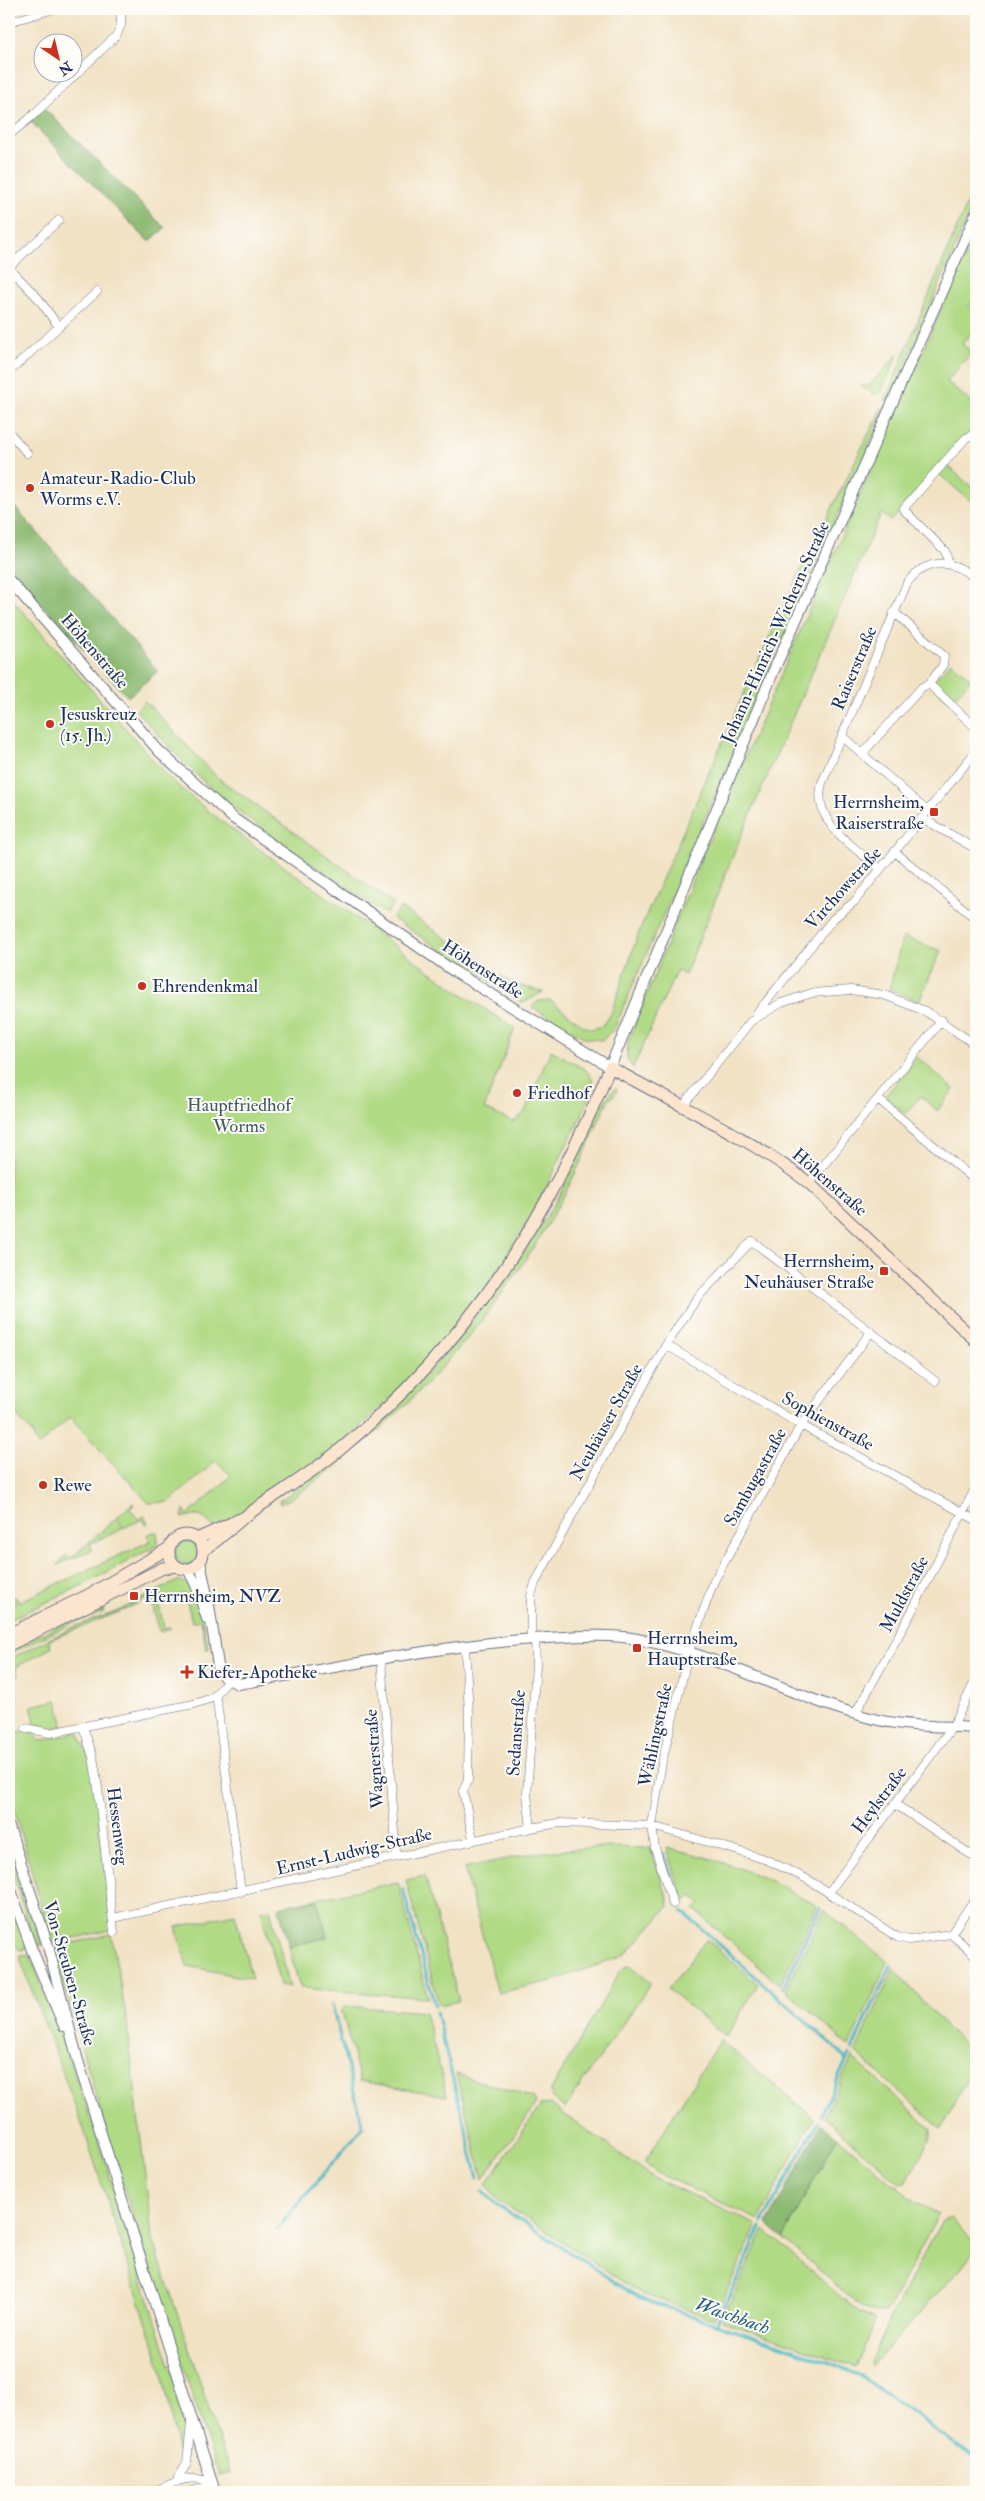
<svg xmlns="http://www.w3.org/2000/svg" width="985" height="2501" font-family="'IM FELL Double Pica',serif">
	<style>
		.green { fill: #b1da85; stroke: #668472 }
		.forest { fill: #8cba72; stroke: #547468 }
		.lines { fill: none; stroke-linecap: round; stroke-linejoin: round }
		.stream { stroke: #4bb9c4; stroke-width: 3 }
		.minor-casing { stroke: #666e82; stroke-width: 9 }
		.tertiary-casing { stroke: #666e82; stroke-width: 12 }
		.secondary-casing { stroke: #666e82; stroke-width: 13 }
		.minor { stroke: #fff; stroke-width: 8 }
		.tertiary { stroke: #fff; stroke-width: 10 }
		.secondary { stroke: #fbe5cf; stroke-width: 11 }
		.poi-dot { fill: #c8321e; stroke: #fdfcf7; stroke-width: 2 }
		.labels { text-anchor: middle; stroke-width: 4; stroke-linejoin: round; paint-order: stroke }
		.poi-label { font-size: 18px; fill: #1b2f5e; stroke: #fdfcf7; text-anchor: start }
		.street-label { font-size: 18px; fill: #1b2f5e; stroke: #fdfcf7 }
		.park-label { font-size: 18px; fill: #405a68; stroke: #fdfcf7 }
		.water-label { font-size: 19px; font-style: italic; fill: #2c5f82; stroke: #fdfcf7 }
	</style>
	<rect width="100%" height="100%" fill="#fdfcf7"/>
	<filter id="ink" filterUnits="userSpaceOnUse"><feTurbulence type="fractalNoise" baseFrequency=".02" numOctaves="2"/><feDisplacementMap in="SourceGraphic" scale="10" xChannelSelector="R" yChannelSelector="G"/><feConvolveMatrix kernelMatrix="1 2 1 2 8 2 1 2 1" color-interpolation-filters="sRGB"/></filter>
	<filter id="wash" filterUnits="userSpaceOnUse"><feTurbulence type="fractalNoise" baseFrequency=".0096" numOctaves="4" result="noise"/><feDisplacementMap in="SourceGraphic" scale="20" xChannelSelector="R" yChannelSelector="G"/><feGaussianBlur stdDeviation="1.12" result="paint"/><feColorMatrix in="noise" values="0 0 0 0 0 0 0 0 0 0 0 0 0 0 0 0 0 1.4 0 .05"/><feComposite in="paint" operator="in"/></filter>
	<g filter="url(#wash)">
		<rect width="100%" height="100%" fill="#f2e2c4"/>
		<path class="green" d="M976,182V199L890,400H885Z
			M976,230V298L969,307L976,313V328L962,344L972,352L947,381L976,407V426L891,521L881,513L739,841L685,975L677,970L633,1068L627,1059L628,1042L709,839Z
			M898,354L881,393L875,395L861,386L870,385Z
			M882,407L884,412L778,649L614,1029L602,1040L585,1038L532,1007L539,1001L550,1000L582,1025L591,1029L602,1026L611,1014L639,932L740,702L785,603Z
			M946,464L976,491V506L938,473Z
			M9,596L167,776C221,825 278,862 337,904C397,946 453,991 515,1028L484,1109L514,1122L524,1113L551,1050L586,1070L593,1079C593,1099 572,1134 563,1152C491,1310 368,1446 214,1528C204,1515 197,1514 182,1518L184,1510L188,1515L231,1476L216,1461L169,1502L149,1503L70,1417L38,1446L31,1432L9,1406Z
			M951,662L971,679L951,702L935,688L934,681Z
			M145,701L218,778L394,904L386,914C330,875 270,839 218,794C188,769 162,739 136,710Z
			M401,908L514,984L543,992L523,1003L392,918Z
			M903,937L941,951L919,1001L889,989Z
			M917,1057L954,1089L937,1111L921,1096L905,1114L888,1099L887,1094Z
			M616,1088L617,1092L608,1101C593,1133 580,1166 563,1197C508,1297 434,1388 345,1458C328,1471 299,1496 280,1504L279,1501C372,1436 451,1358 515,1264C531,1242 546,1218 560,1194C571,1173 600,1098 616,1088Z
			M133,1503L134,1505L130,1509L139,1520L144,1515L148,1523L146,1525L143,1519L123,1528L117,1517Z
			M115,1519L122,1529L90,1544L92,1550L57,1565L66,1555L70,1559Z
			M153,1532H157L158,1542L156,1546L91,1581L9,1620V1607L16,1603L13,1598L16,1597L19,1602L150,1541L147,1535Z
			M175 1553a12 12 0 1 1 24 0a12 12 0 1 1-24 0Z
			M179,1580L195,1590L209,1649H206L201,1620L192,1622L185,1594L158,1601L164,1628L170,1627V1629L160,1632L150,1597L127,1609L49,1640L51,1648L16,1667L18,1675L12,1677L17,1698L11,1699L17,1727L9,1728V1659L76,1626L118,1611Z
			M103,1609L104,1612L75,1622L9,1654V1650L62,1624Z
			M57,1700L64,1726L43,1730L42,1724L36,1726L31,1706Z
			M24,1731L33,1732L39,1741L78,1732L90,1759L96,1790L111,1930L52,1943L9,1792V1732Z
			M9,1843L14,1856L42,1945L35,1946L9,1859Z
			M595,1847L650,1848L668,1898L669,1906L628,1952L619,1958L551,1981L498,1993L464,1868L534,1853Z
			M667,1848C721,1859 770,1877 817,1906L780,1985L694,1909L700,1903L692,1896L686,1901L683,1898Z
			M425,1876L459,2001L439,2005L406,1880Z
			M398,1882L428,1998L300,1988L289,1947L327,1937L317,1899Z
			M9,1892L28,1948L20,1950C5,1939 9,1908 9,1892Z
			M270,1909L290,1987L280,1985L261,1910Z
			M824,1910L888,1962L849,2046L786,1990Z
			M235,1914L252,1979L187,1966L176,1927Z
			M111,1934L127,2021L152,2237L230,2473L219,2476L113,2155L53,1948Z
			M707,1939L758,1984L726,2037L668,1989Z
			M30,1954L94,2126L178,2391L186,2435L184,2458L177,2451L169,2404L159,2361L84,2130L21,1961V1955Z
			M628,1966L633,1968L651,1983L565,2108L552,2098L551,2090L621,1970Z
			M894,1969L946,2027L976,2056V2062L941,2129L855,2052Z
			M346,2006L425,2012L447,2096L360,2081L342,2011Z
			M720,2040L814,2118L759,2220L657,2173L644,2163Z
			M852,2057L931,2129V2137L906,2183H900L824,2118Z
			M456,2074L534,2098L536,2104L483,2179Z
			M550,2104L654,2178L757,2225L714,2319L640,2293L498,2200L486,2184L541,2105Z
			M837,2137L914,2201L939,2214L887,2311L875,2312L863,2309L783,2238Z
			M951,2218L976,2244V2251L872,2366L871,2363C890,2314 916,2268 942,2221Z
			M764,2229L859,2313L876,2319L856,2367L722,2321Z"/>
		<path class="forest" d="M44,108L165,228L149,242L30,121Z
			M9,500L158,671L128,697L35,597L9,567Z
			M317,1899L327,1937L289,1947L279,1907Z
			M821,2124L837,2137L783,2238L767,2224Z"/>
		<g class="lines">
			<path class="stream" d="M664,1854L677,1894
				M403,1889L435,2006
				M682,1911L841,2053L846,2061
				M783,1988L820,1908
				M436,2012L478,2178
				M852,2049L891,1966
				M821,2115L849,2055
				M483,2191L496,2204L639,2298L831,2363L861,2376L976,2459
				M763,2222L818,2122
				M277,2229L363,2127L332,2005
				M717,2323L761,2227"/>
		</g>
	</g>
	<g filter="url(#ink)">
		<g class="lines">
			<defs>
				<path id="minor" d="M9,22L54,9
					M9,135L29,119L116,36L121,25V9
					M9,267L59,220
					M9,268L38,298L59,327
					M9,372L97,292
					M9,432L27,453
					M949,564L945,551L903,509L966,438L976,433
					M894,612L944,656L943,665L929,684L976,728
					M842,736L927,811
					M862,754L922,687L929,684
					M922,818L976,849
					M895,852L976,919
					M880,869C854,846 811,823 822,783L907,583C927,557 953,559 976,579
					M757,1013L834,918L854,902L976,751
					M878,1099L976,1181
					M683,1106L751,1021L781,1003L812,993L851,990L884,995L925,1011L976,1045
					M809,1183L942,1020
					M666,1345L801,1425L976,1520
					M531,1639V1596L535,1583L666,1345L697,1298L752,1241L935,1381
					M465,1647L469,1713L468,1780L463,1791L473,1839
					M381,1660L397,1856
					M216,1694L241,1892
					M855,1714L911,1613L976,1487
					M83,1726L93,1757L98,1788L114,1932
					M26,1728L50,1733L194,1704L212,1698L228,1681
					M895,1804L976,1858
					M531,1828L527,1794L536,1665L535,1639
					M829,1892L953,1726L976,1679
					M673,1904L655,1848L652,1826L662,1762L689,1651L714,1581L801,1425L871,1332
					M113,1918L531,1828L559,1823L652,1826L732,1849L767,1860L807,1879L897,1937L909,1940L951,1934L976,1956
					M951,1934L976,1897
					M176,2482L187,2463L191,2423
					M154,2492C170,2483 196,2471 212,2485
					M189,2492L212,2485"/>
				<path id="tertiary" d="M9,580L159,751L233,818L455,972L610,1067L774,670L976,214
					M200,1562L209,1605L218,1666L224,1677L238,1684C336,1668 435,1646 534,1639C569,1637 603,1633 637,1639C721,1654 795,1700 878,1720C910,1727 944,1726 976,1728
					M188,1569L196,1585L207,1619
					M9,1827L48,1946L78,2061L215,2492
					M9,1885L32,1950L64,2026"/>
				<path id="secondary" d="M169 1552a17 17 0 1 1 34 0a17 17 0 1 1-34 0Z
					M197,1539L240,1519
					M203,1551C219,1540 232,1527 247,1515C279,1492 313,1473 343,1447C468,1343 549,1217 610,1067C677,1105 747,1136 809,1183L976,1341
					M9,1634L90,1594L169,1548
					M9,1645L163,1568L176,1566"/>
			</defs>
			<use href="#minor" class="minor-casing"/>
			<use href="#tertiary" class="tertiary-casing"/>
			<use href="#secondary" class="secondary-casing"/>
			<use href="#minor" class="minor"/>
			<use href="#tertiary" class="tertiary"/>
			<use href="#secondary" class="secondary"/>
		</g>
	</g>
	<g class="poi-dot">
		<circle cx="30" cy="488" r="5"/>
		<circle cx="50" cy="724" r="5"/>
		<rect x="929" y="807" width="10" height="10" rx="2.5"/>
		<circle cx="142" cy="986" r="5"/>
		<circle cx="517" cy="1093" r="5"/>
		<rect x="879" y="1266" width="10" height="10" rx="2.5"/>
		<circle cx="43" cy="1485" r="5"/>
		<rect x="129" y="1591" width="10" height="10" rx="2.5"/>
		<rect x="632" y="1643" width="10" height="10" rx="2.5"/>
		<path d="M184.5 1664.5h5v5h5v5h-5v5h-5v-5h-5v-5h5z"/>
	</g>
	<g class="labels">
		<g class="poi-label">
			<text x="40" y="484">Amateur-Radio-Club<tspan x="40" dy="21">Worms e.V.</tspan></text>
			<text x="60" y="720">Jesuskreuz<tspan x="60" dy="21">(15. Jh.)</tspan></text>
			<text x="924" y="808" text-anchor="end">Herrnsheim,<tspan x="924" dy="21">Raiserstraße</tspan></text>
			<text x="152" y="992">Ehrendenkmal</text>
			<text x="527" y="1099">Friedhof</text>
			<text x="874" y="1267" text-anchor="end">Herrnsheim,<tspan x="874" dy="21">Neuhäuser Straße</tspan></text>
			<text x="53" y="1491">Rewe</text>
			<text x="144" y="1602">Herrnsheim, NVZ</text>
			<text x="647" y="1644">Herrnsheim,<tspan x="647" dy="21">Hauptstraße</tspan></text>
			<text x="197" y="1678">Kiefer-Apotheke</text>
		</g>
		<g class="street-label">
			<text transform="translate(775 632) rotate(-66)" y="6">Johann-Hinrich-Wichern-Straße</text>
			<text transform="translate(95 651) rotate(49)" y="6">Höhenstraße</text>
			<text transform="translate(854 668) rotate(-67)" y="6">Raiserstraße</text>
			<text transform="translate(843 888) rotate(-48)" y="6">Virchowstraße</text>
			<text transform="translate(483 969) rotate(33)" y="6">Höhenstraße</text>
			<text transform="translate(830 1182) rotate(41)" y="6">Höhenstraße</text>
			<text transform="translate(828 1421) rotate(29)" y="6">Sophienstraße</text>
			<text transform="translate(606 1422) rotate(-61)" y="6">Neuhäuser Straße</text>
			<text transform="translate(755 1477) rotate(-61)" y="6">Sambugastraße</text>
			<text transform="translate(904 1594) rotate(-62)" y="6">Muldstraße</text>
			<text transform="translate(516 1733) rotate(-86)" y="6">Sedanstraße</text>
			<text transform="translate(655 1735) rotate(-78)" y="6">Wählingstraße</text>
			<text transform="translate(374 1759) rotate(-94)" y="6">Wagnerstraße</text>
			<text transform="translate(879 1800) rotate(-53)" y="6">Heylstraße</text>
			<text transform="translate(118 1826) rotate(83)" y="6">Hessenweg</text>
			<text transform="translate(354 1851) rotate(-13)" y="6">Ernst-Ludwig-Straße</text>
			<text transform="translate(70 1973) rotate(74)" y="6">Von-Steuben-Straße</text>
		</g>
		<g class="park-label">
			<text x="239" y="1111">Hauptfriedhof<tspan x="239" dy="21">Worms</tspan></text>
		</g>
		<g class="water-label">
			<text transform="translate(733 2315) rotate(19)" y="7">Waschbach</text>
		</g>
	</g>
	<rect width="985" height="2501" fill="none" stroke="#fdfcf7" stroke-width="30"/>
	<g transform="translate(58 58) rotate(145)"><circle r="24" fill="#fdfcf7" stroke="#a3aaba"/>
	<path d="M0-4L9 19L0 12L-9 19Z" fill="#c8321e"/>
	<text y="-8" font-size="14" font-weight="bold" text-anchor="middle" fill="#1b2f5e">N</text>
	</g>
</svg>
